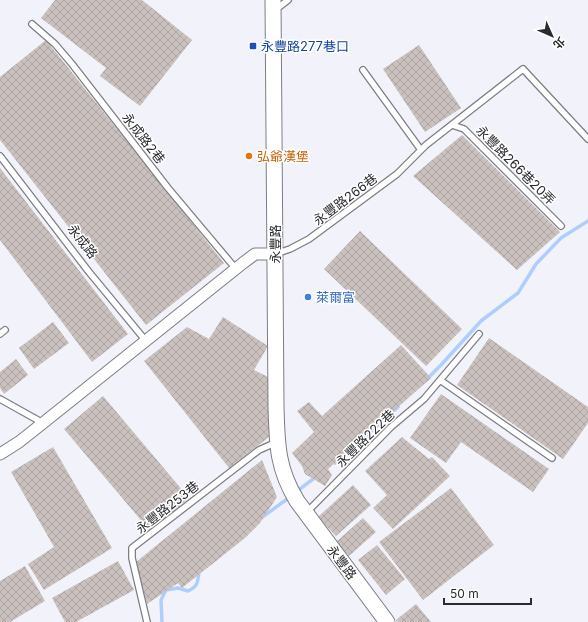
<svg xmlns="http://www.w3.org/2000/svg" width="588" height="622" font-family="Inter,'Noto Sans TC',sans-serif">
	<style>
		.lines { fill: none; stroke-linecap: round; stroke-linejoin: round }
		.stream { stroke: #afceff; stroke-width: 3.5 }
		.building { fill: url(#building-cross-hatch) }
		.lane-casing { stroke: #7d7e84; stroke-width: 8 }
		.street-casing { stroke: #7d7e84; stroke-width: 13 }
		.secondary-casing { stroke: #7d7e84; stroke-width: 17 }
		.lane { stroke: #fff; stroke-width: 5.5 }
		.street { stroke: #fff; stroke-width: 11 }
		.secondary { stroke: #fff; stroke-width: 15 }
		.transit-dot { fill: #1a4fb4; stroke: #fff; stroke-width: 1.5 }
		.food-dot { fill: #e8710a; stroke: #fff; stroke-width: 1.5 }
		.shop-dot { fill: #3f7fe0; stroke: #fff; stroke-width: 1.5 }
		.labels { text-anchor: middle; stroke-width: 3; stroke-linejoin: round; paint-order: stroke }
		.transit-label { font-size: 13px; fill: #164399; stroke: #fff; text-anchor: start }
		.street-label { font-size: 13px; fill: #2a2b2e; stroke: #fff }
		.food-label { font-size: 13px; fill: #c56008; stroke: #fff; text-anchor: start }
		.shop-label { font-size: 13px; fill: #366cbe; stroke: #fff; text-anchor: start }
	</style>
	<defs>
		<pattern id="building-cross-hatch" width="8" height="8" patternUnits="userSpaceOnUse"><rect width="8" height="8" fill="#cac1bf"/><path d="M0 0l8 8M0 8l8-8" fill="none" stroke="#aea6a4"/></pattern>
	</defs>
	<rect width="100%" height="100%" fill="#f2f3fa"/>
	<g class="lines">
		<path class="stream" d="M426,380L441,365L481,321L518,293L536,264L561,238L588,221
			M335,463L398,407
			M296,492L317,476
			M261,518L290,497
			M162,622L161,600L166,590L178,588L188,591C198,587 198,581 199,571"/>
	</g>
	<path class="building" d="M55,0H142L192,40L140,106L100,76L106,68L41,18Z
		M46,40L224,263L146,325L0,140V77Z
		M419,45L461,108L425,132L383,69Z
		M462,135L560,232L517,270L413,176Z
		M0,168L128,334L92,362L0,240Z
		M360,231L462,329L426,366L324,269Z
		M223,317L268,346L254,370L272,379L274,433L229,468L144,361L187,327L209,339Z
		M53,322L69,343L34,369L19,348Z
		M489,338L588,407V423L563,459L457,385Z
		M401,345L431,378L328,469L332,475L325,486L305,474L302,466L292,453L314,432L297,411L309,402L322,416Z
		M16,359L28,375L4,394L0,388V372Z
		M441,394L549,469L533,492L461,442L446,463L410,438Z
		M103,396L189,498L150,531L64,429Z
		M402,437L429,459L432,457L450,476L393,529L373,508L387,495L365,471Z
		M53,447L112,548L44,590L28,564L54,547L11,472Z
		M262,460L277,497L260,523L245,538L182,588L178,583L147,604L136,562Z
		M353,485L371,505L336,536L318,517Z
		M451,488L494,545L423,600L379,542Z
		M363,518L376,532L349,556L336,542Z
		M377,545L405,579L386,595L358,560Z
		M118,561L134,590L76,622H65L52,598Z
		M25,566L45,601L10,622H0V581Z
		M416,604L431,622H398L396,620Z"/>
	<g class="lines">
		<defs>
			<path id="lane" d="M275,10L288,0
				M32,24L55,44L72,64L168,188L236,269
				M363,70L421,150
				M452,125L464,129L561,226
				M0,156L89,272L146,341
				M275,254L290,249L309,239L397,174L426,145L523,69L588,139
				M0,334L5,330
				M440,380L552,458
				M0,399L43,423
				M306,513L391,427L424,399L479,334
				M147,622L132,558V548L259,450L277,442"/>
			<path id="street" d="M0,454L19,442L43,423L243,263L255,254H275"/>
			<path id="secondary" d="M273,0L276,406C277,444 277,468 297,501L387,622"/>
		</defs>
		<use href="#lane" class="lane-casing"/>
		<use href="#street" class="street-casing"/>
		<use href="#secondary" class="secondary-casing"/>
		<use href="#lane" class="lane"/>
		<use href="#street" class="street"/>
		<use href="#secondary" class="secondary"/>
	</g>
	<rect class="transit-dot" x="249" y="42" width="8" height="8" rx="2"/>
	<circle class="food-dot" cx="249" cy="156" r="4"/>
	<circle class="shop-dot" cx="308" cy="297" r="4"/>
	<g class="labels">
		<g class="transit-label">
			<text x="261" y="51">永豐路277巷口</text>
		</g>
		<g class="street-label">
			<text transform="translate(144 138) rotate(52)" y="5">永成路2巷</text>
			<text transform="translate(516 165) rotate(45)" y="5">永豐路266巷20弄</text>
			<text transform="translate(345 199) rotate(-37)" y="5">永豐路266巷</text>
			<text transform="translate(83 241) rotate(52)" y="5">永成路</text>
			<text transform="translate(275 244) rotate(-90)" y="5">永豐路</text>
			<text transform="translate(365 438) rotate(-44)" y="5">永豐路222巷</text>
			<text transform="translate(167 507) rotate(-38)" y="5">永豐路253巷</text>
			<text transform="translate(342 562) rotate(53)" y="5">永豐路</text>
		</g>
		<g class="food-label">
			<text x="257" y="161">弘爺漢堡</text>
		</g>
		<g class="shop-label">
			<text x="316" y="302">萊爾富</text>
		</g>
	</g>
	<g transform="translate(552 36) rotate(135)" stroke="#ffffff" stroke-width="3" paint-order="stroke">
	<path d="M0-3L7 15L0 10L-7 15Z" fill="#2a2b2e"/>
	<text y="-6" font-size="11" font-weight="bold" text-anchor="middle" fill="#2a2b2e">北</text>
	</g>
	<path d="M444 598v6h87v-6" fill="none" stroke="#2a2b2e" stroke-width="2"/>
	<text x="450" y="598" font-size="12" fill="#2a2b2e" stroke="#ffffff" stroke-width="3" paint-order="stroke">50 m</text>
</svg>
